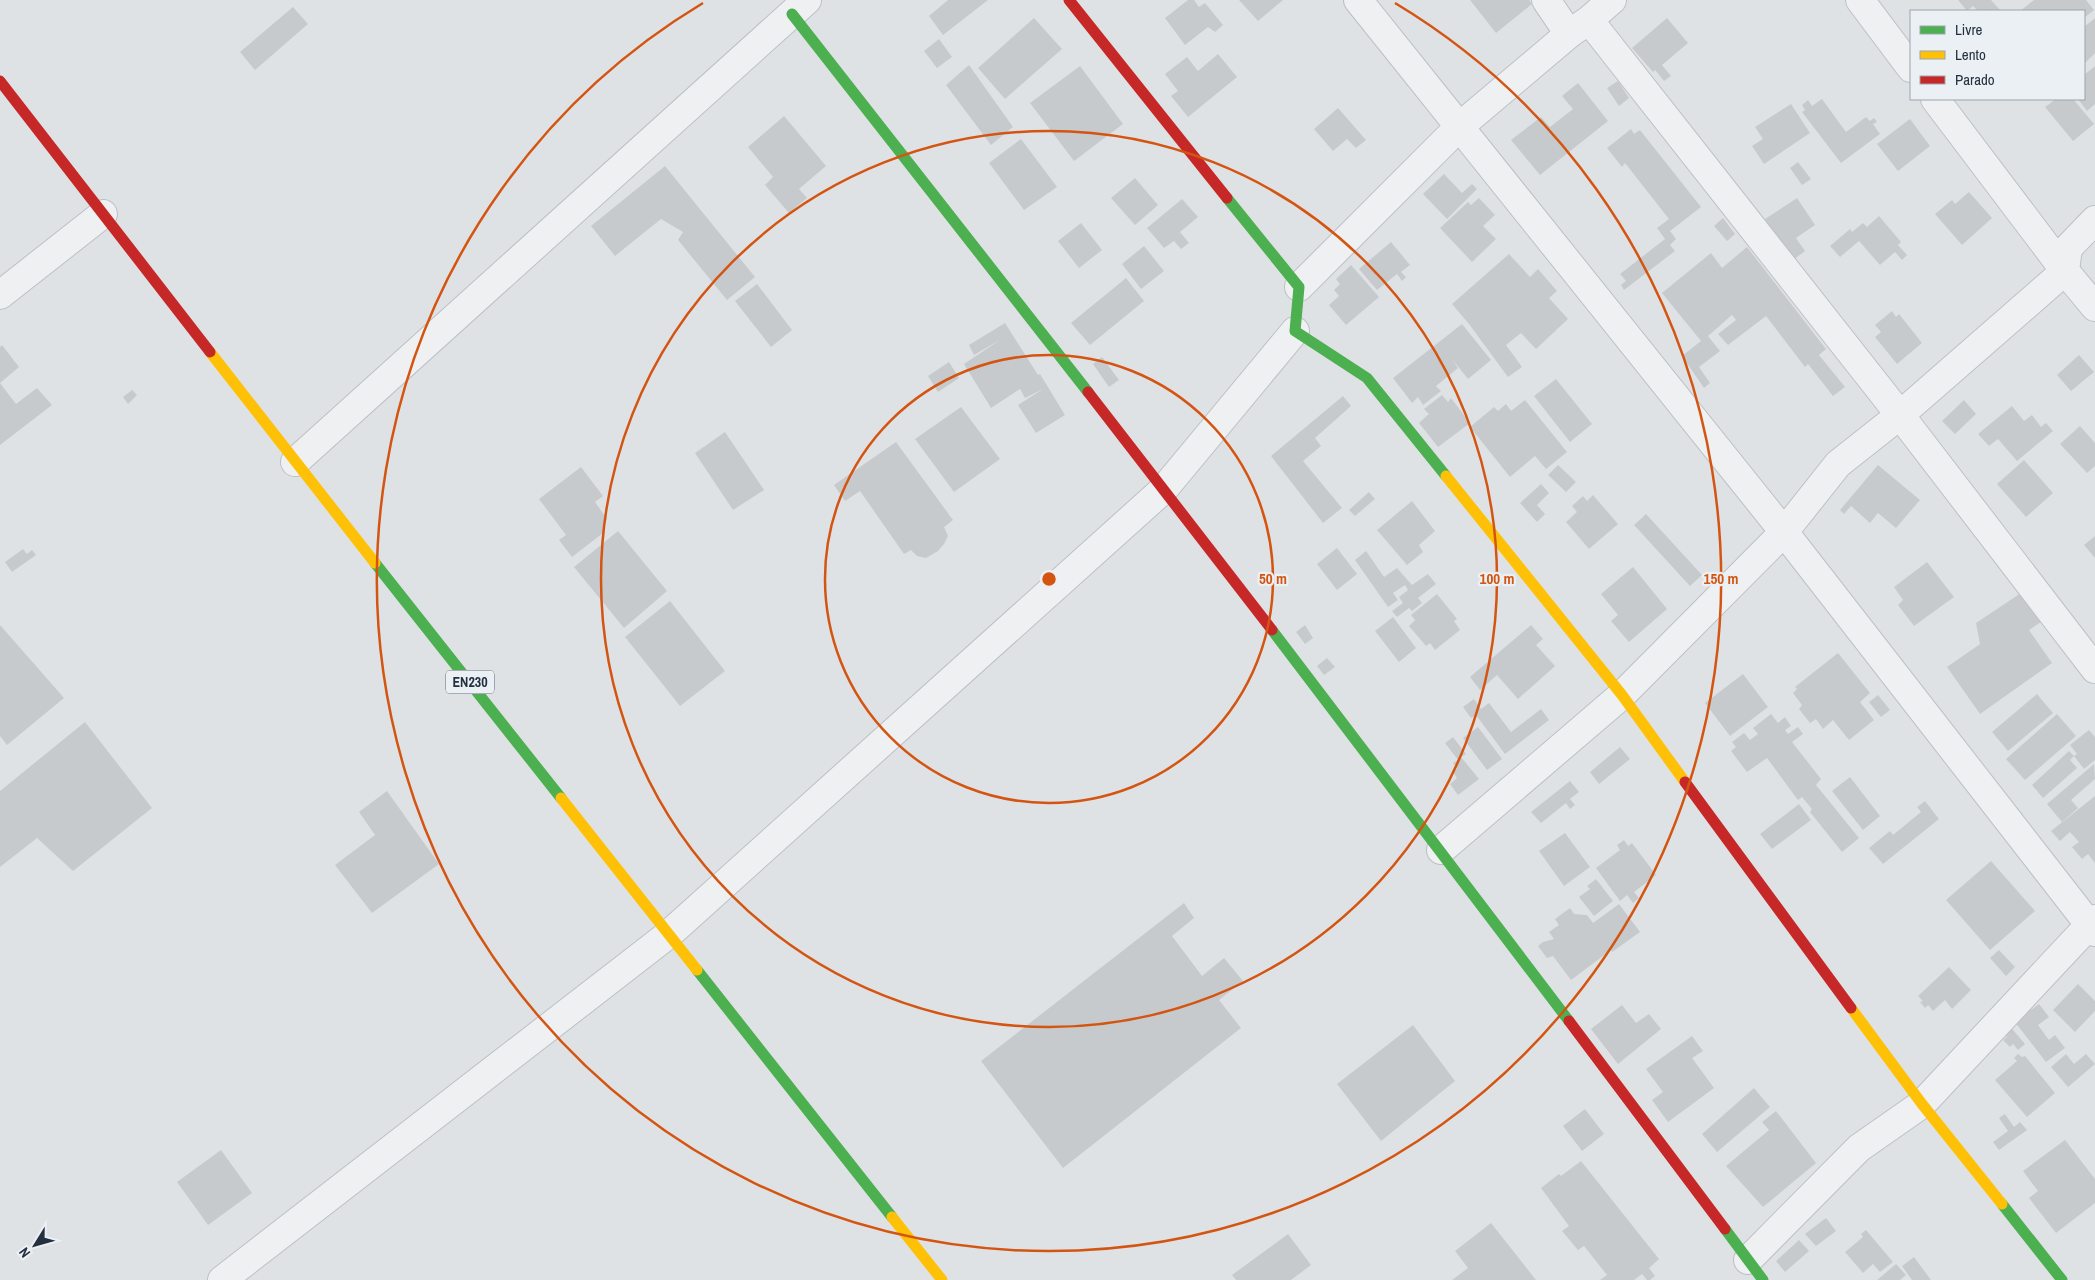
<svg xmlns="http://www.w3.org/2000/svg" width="2095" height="1280" font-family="'Archivo Narrow',sans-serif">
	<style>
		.building { fill: #c7cacd }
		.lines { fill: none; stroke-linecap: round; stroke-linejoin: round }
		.street-casing { stroke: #bdc0c3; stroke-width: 30 }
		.street { stroke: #eef0f2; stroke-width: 28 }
		.fast { stroke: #4caf50; stroke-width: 11 }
		.slow { stroke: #ffc107; stroke-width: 11 }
		.jam { stroke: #c62828; stroke-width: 11 }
		.ring { fill: none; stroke: #d45511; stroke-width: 2.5 }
		.labels { text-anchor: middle; stroke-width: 4.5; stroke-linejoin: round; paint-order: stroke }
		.shield { fill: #ebf0f5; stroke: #606a76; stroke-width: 1 }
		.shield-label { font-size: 14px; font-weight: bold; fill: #24303f }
		.centre { fill: #d45511; stroke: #ebf0f5; stroke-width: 2.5 }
		.ring-label { font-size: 15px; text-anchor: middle; font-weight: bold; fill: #d45511; stroke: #ebf0f5; stroke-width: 4.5; stroke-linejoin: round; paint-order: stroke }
	</style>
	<rect width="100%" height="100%" fill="#dfe2e5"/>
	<path class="building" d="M948,0H988L943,35L929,16Z
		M1188,0H1194L1199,7L1205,3L1223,25L1215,32L1208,27L1185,45L1165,18Z
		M1239,0H1283L1258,21Z
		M1470,0H1529L1532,4L1496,33Z
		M1958,0H1991L2001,11H1975L1977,10L1973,6L1967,11Z
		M2034,0H2086L2094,10L2084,18V11H2020Z
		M293,7L308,24L255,70L240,52Z
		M1034,18L1062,49L1005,99L978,68Z
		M1667,18L1688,43L1662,65L1671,76L1664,81L1655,70L1653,72L1632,48Z
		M2095,18V53L2084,64V27Z
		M939,39L952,57L937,68L924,51Z
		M1218,54L1237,77L1188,117L1171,96L1178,91L1165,74L1187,57L1198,71Z
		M969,65L1013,127L991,145L946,85Z
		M1080,66L1123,124L1074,161L1030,103Z
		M2095,66V104L2087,111L2078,99H2084V75Z
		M1618,81L1629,98L1619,106L1607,88Z
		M1578,83L1608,121L1540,175L1511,140L1541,117L1550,127L1573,109L1562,96Z
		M1822,99L1846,132L1866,117L1870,121L1874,118L1877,122L1873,124L1880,134L1841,163L1802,112L1805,110L1802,105L1808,100L1812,106Z
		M2056,99H2073L2094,124L2073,141L2045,107Z
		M1791,104L1810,133L1764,164L1752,146L1763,139L1755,127Z
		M1338,108L1366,140L1356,148L1347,139L1333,151L1314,129Z
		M784,116L826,166L799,189L807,198L789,213L765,185L773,177L748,147Z
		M1910,119L1930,146L1898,171L1877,144Z
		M1631,129L1634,134L1640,130L1701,207L1670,231L1676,239L1670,245L1675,251L1624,290L1621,285L1626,281L1620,274L1665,239L1657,228L1669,219L1625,163L1622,167L1607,148Z
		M1021,139L1057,187L1024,210L989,163Z
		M1798,162L1811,179L1802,185L1790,168Z
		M665,166L755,277L727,300L678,240L683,232L661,219L615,256L591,226Z
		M1444,174L1462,193L1472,184L1477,189L1447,219L1423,194Z
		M1135,178L1158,205L1135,225L1111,198Z
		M1969,192L1992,218L1962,245L1935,214L1952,200L1955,204Z
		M1479,198L1495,215L1483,226L1496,239L1472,262L1440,228L1468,202L1471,205Z
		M1797,198L1815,225L1796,238L1805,251L1793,260L1765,219Z
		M1182,199L1198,217L1180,232L1189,243L1181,249L1174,241L1164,248L1147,228Z
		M1879,216L1901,242L1898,245L1907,255L1902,260L1895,252L1880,265L1859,241L1840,257L1830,246L1850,229L1852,232L1863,223L1867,227Z
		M1723,218L1735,234L1727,241L1714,226Z
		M1081,223L1102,250L1079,268L1058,241Z
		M1391,242L1410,265L1401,272L1406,277L1402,281L1397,274L1377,290L1359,269Z
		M1144,246L1164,271L1141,289L1122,264Z
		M1747,247L1826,349L1819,355L1845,387L1833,396L1808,364L1805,367L1766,316L1728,345L1718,334L1736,320L1732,315L1708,336L1720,351L1699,367L1710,383L1704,388L1682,356L1701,341L1662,293L1711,253L1722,268Z
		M1509,254L1530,277L1538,269L1557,291L1549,298L1568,319L1536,349L1521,333L1506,345L1522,367L1508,377L1469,324L1452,304Z
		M1351,265L1379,297L1346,325L1329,305L1339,296L1334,290L1340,284L1336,279Z
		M1126,278L1144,301L1090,345L1071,323Z
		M757,284L792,330L771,347L735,301Z
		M1892,311L1896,317L1899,314L1922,343L1897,364L1875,337L1881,332L1875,325Z
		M1005,323L1038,375L1040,374L1065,415L1036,433L1018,405L1043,389L1025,398L1020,389L991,408L964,364L1000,340L974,355L969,345Z
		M1462,324L1491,360L1468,379L1452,359L1458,368L1436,386L1441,391L1423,405L1418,397L1412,403L1393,378Z
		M2,345L19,367L0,383L16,404L37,388L52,405L0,445V347Z
		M2079,355L2094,372L2071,391L2057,375Z
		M1102,357L1119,380L1109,387L1093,364Z
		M949,362L959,378L938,392L928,376Z
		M1556,379L1592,424L1570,442L1534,396Z
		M132,390L137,395L128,404L123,397Z
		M1442,395L1448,402L1451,398L1470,423L1438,447L1419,423L1429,414L1424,409Z
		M1343,396L1351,406L1315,438L1321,446L1303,461L1342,508L1323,523L1271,456Z
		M1525,400L1567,452L1546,469L1535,456L1510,477L1470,427L1494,407L1498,411L1506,404L1511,411Z
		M1964,400L1976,414L1955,434L1942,421Z
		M2012,406L2024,421L2032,415L2041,427L2046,423L2053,431L2017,461L1998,439L1989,446L1978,434Z
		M961,407L1000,459L954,492L915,439Z
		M2080,426L2095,443V466L2087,473L2060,444Z
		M725,432L764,490L733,510L695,453Z
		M896,442L953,520L944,527L948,536L944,544L938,551L926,558L917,556L911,550L904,554L860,491L845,501L834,485Z
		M2024,460L2053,493L2026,517L1997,484Z
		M1558,465L1576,482L1566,492L1548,475Z
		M1878,465L1920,500L1896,528L1878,513L1870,523L1851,506L1844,514L1840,510Z
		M581,467L603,496L595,502L607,519L603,526V533L572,557L559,540L566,535L539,499Z
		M1541,484L1549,493L1537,505L1545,514L1537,522L1520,503Z
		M1369,492L1375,499L1355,516L1349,510Z
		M1593,495L1618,524L1589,549L1566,522L1577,512L1572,506L1583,496L1587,501Z
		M1412,501L1435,531L1419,545L1423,552L1407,565L1377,530Z
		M1646,514L1702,575L1690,586L1634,525Z
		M618,531L667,591L624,628L574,567Z
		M2095,536V558L2084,545Z
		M1337,548L1357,574L1337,590L1317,564Z
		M23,549L27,554L32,550L36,555L12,572L5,562Z
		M1366,551L1384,577L1397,568L1412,585L1428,574L1436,584L1418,598L1422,603L1412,611L1409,608L1397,617L1392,611L1403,603L1399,597L1408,590L1405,585L1393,593L1398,600L1388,607L1355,560Z
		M1927,562L1954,597L1914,626L1898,605L1903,600L1894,587Z
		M1633,567L1667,609L1629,642L1611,621L1618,615L1601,594Z
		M2021,593L2041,622L2029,630L2052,663L1980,714L1947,667L1980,644L1976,623Z
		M1437,594L1457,619L1454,621L1460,630L1435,650L1430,643L1426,646L1409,626L1415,620L1411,615Z
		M670,601L725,671L680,706L625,637Z
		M1393,617L1416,648L1399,662L1375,631Z
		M0,625L64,698L7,745L0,736Z
		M1305,625L1313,638L1305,644L1296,632Z
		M1531,625L1543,639L1536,645L1555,666L1518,699L1497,675L1480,690L1470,677Z
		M1838,653L1870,693L1860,702L1874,720L1849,740L1833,720L1823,729L1816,719L1810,723L1799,709L1802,705L1793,693L1797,689L1795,687Z
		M1327,658L1335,667L1324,675L1317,666Z
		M1743,674L1768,707L1730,736L1705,703Z
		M2037,694L2053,713L2008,751L1992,732Z
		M1878,695L1890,710L1881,717L1869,702Z
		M1474,699L1481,709L1489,703L1511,732L1541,709L1549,720L1505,754L1476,715L1471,718L1463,707Z
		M1771,714L1778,723L1785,717L1791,726L1785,730L1788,734L1798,727L1803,734L1792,742L1821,779L1816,785L1859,838L1842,852L1810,812L1812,809L1802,797L1798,800L1767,758L1747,772L1731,751L1736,747L1732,742L1744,733L1750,740L1758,734L1753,728Z
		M2057,714L2076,736L2025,780L2006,759Z
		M85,722L152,808L73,871L37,838L0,867V791Z
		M1478,727L1502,759L1487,770L1463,738Z
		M2089,730L2095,737V760L2084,769L2074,756L2077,754L2070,745Z
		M1453,737L1466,754L1461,757L1479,779L1458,795L1450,784L1457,778L1453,772L1457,768L1453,763L1458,760L1445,743Z
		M1620,747L1630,759L1599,784L1590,772Z
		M2069,751L2074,756L2070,760L2077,768L2043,798L2032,785Z
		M2094,764L2095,779L2071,800L2078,808L2062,822L2047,804Z
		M1850,777L1880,816L1863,830L1832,791Z
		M1570,781L1579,792L1570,799L1575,805L1570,809L1566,803L1541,823L1531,812Z
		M387,791L439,864L372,913L335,865L375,835L359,812Z
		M2095,796V863L2088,854L2082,859L2072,847L2079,842L2070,832L2060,841L2051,831Z
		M1925,801L1939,819L1883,864L1869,848L1890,831L1893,835L1921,812L1917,807Z
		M1799,804L1811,820L1772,849L1760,834Z
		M1565,833L1590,867L1564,886L1539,851Z
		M1624,840L1628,846L1632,843L1656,875L1634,892L1639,898L1633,903L1627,895L1620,901L1596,868L1620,850L1617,845Z
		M1991,861L2035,911L1990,950L1946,900Z
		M1596,879L1613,901L1594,916L1579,897L1590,889L1587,886Z
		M1184,903L1194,918L1172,936L1202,976L1224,958L1243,981L1219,1000L1241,1028L1063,1168L981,1061Z
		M1619,904L1640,932L1612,952L1611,950L1571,980L1553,956L1547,958L1538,946L1543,942L1554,939L1549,932L1559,925L1555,919L1570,908L1574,914L1587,915L1593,923Z
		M1999,950L2015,967L2006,976L1990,958Z
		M1949,967L1971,990L1952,1009L1945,1000L1933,1011L1928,1005L1925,1008L1920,1002L1923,1001L1918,996Z
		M2078,984L2095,1001V1011L2075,1032L2053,1010Z
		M2039,1004L2049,1017L2038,1025L2049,1040L2055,1035L2065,1048L2046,1062L2011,1017L2028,1005L2031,1010Z
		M1622,1005L1636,1023L1649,1014L1661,1029L1618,1064L1591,1029Z
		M2008,1024L2025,1044L2018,1050L2013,1044L2010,1047L2003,1040L2007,1037L2001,1029Z
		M1413,1025L1455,1081L1381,1141L1337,1084Z
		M1692,1036L1703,1051L1692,1058L1714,1088L1668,1122L1652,1100L1663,1092L1646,1069Z
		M2018,1054L2022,1057L2025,1056L2055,1093L2027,1117L1995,1080L2017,1061L2014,1058Z
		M2066,1054L2074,1064L2086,1054L2095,1064L2068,1087L2051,1067Z
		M1754,1088L1770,1107L1717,1152L1702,1134Z
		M1585,1109L1604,1134L1582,1151L1563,1126Z
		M1776,1111L1816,1163L1763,1207L1726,1166L1769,1130L1762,1122Z
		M2005,1114L2014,1127L2020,1122L2027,1130L1999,1150L1993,1142L2008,1131L1999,1118Z
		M2065,1140L2095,1179V1203L2056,1233L2029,1198L2038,1191L2023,1171Z
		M221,1150L252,1193L208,1225L177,1182Z
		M1581,1161L1659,1259L1649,1268L1655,1276L1650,1280H1647L1642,1274L1634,1280H1600L1607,1275L1584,1246L1578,1250L1562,1231L1569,1226L1541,1188L1559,1174L1561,1176Z
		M1826,1218L1836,1231L1816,1246L1805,1234Z
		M1491,1223L1536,1280H1452L1468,1268L1455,1251Z
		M1866,1230L1893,1262L1880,1272L1873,1264L1863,1273L1845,1252L1863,1237L1861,1234Z
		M1288,1234L1311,1265L1291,1280H1236L1232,1275Z
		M1799,1240L1809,1251L1785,1272L1776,1261Z
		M1914,1257L1931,1280H1912L1902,1266Z
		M1896,1264L1906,1275L1900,1280H1877Z"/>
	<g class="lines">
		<defs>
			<path id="street" d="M1358,0L1784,532L2095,932
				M1546,0L1569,34
				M1612,0L1589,20L1900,415L2095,669
				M1860,0L1911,68
				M1935,99L2065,271L2095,307
				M1299,287L1459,127L1569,34L1589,20
				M0,295L103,214
				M295,462L807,0
				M1441,850L1622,695L1784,532L1838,464L1900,415L2065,271L2068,248L2095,220
				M1748,1260L1859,1148L1922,1104L2095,919
				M222,1280L669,934L1164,489L1295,331"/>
		</defs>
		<use href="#street" class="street-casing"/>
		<use href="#street" class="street"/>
		<path class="fast" d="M792,14L1088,392
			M1227,198L1299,287L1295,331L1367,378L1446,476
			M375,563L561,798
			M1272,630L1569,1021
			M697,970L892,1217
			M2002,1204L2062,1280
			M1725,1229L1763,1280"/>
		<path class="slow" d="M210,352L375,563
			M1446,476L1622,695L1685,782
			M561,798L697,970
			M1851,1008L1922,1104L2002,1204
			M892,1217L942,1280"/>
		<path class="jam" d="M1069,0L1227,198
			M0,81L210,352
			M1088,392L1272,630
			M1685,782L1851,1008
			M1569,1021L1725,1229"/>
	</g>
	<g class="ring">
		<circle cx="1049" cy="579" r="224"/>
		<circle cx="1049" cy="579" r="448"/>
		<path d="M1395 3A672 672 0 1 1 703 3"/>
	</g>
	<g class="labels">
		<rect class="shield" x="446" y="670.5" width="48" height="23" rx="4"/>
		<g class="shield-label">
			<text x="470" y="687">EN230</text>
		</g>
	</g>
	<circle cx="1049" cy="579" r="8" class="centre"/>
	<g class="ring-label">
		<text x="1273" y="584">50 m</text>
		<text x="1497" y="584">100 m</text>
		<text x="1721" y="584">150 m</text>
	</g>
	<rect x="1910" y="10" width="175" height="90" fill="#ebf0f5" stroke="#9ba3ac"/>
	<rect x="1920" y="26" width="25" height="8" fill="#4caf50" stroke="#9ba3ac"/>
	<text x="1955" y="35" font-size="15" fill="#24303f">Livre</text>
	<rect x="1920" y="51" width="25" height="8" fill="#ffc107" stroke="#9ba3ac"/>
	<text x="1955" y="60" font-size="15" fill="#24303f">Lento</text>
	<rect x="1920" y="76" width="25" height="8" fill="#c62828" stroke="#9ba3ac"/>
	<text x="1955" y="85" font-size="15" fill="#24303f">Parado</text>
	<g transform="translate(35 1245) rotate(233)" stroke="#ebf0f5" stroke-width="4" paint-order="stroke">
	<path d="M0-4L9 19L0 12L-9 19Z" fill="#24303f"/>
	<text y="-8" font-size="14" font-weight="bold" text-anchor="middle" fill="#24303f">N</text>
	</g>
</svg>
